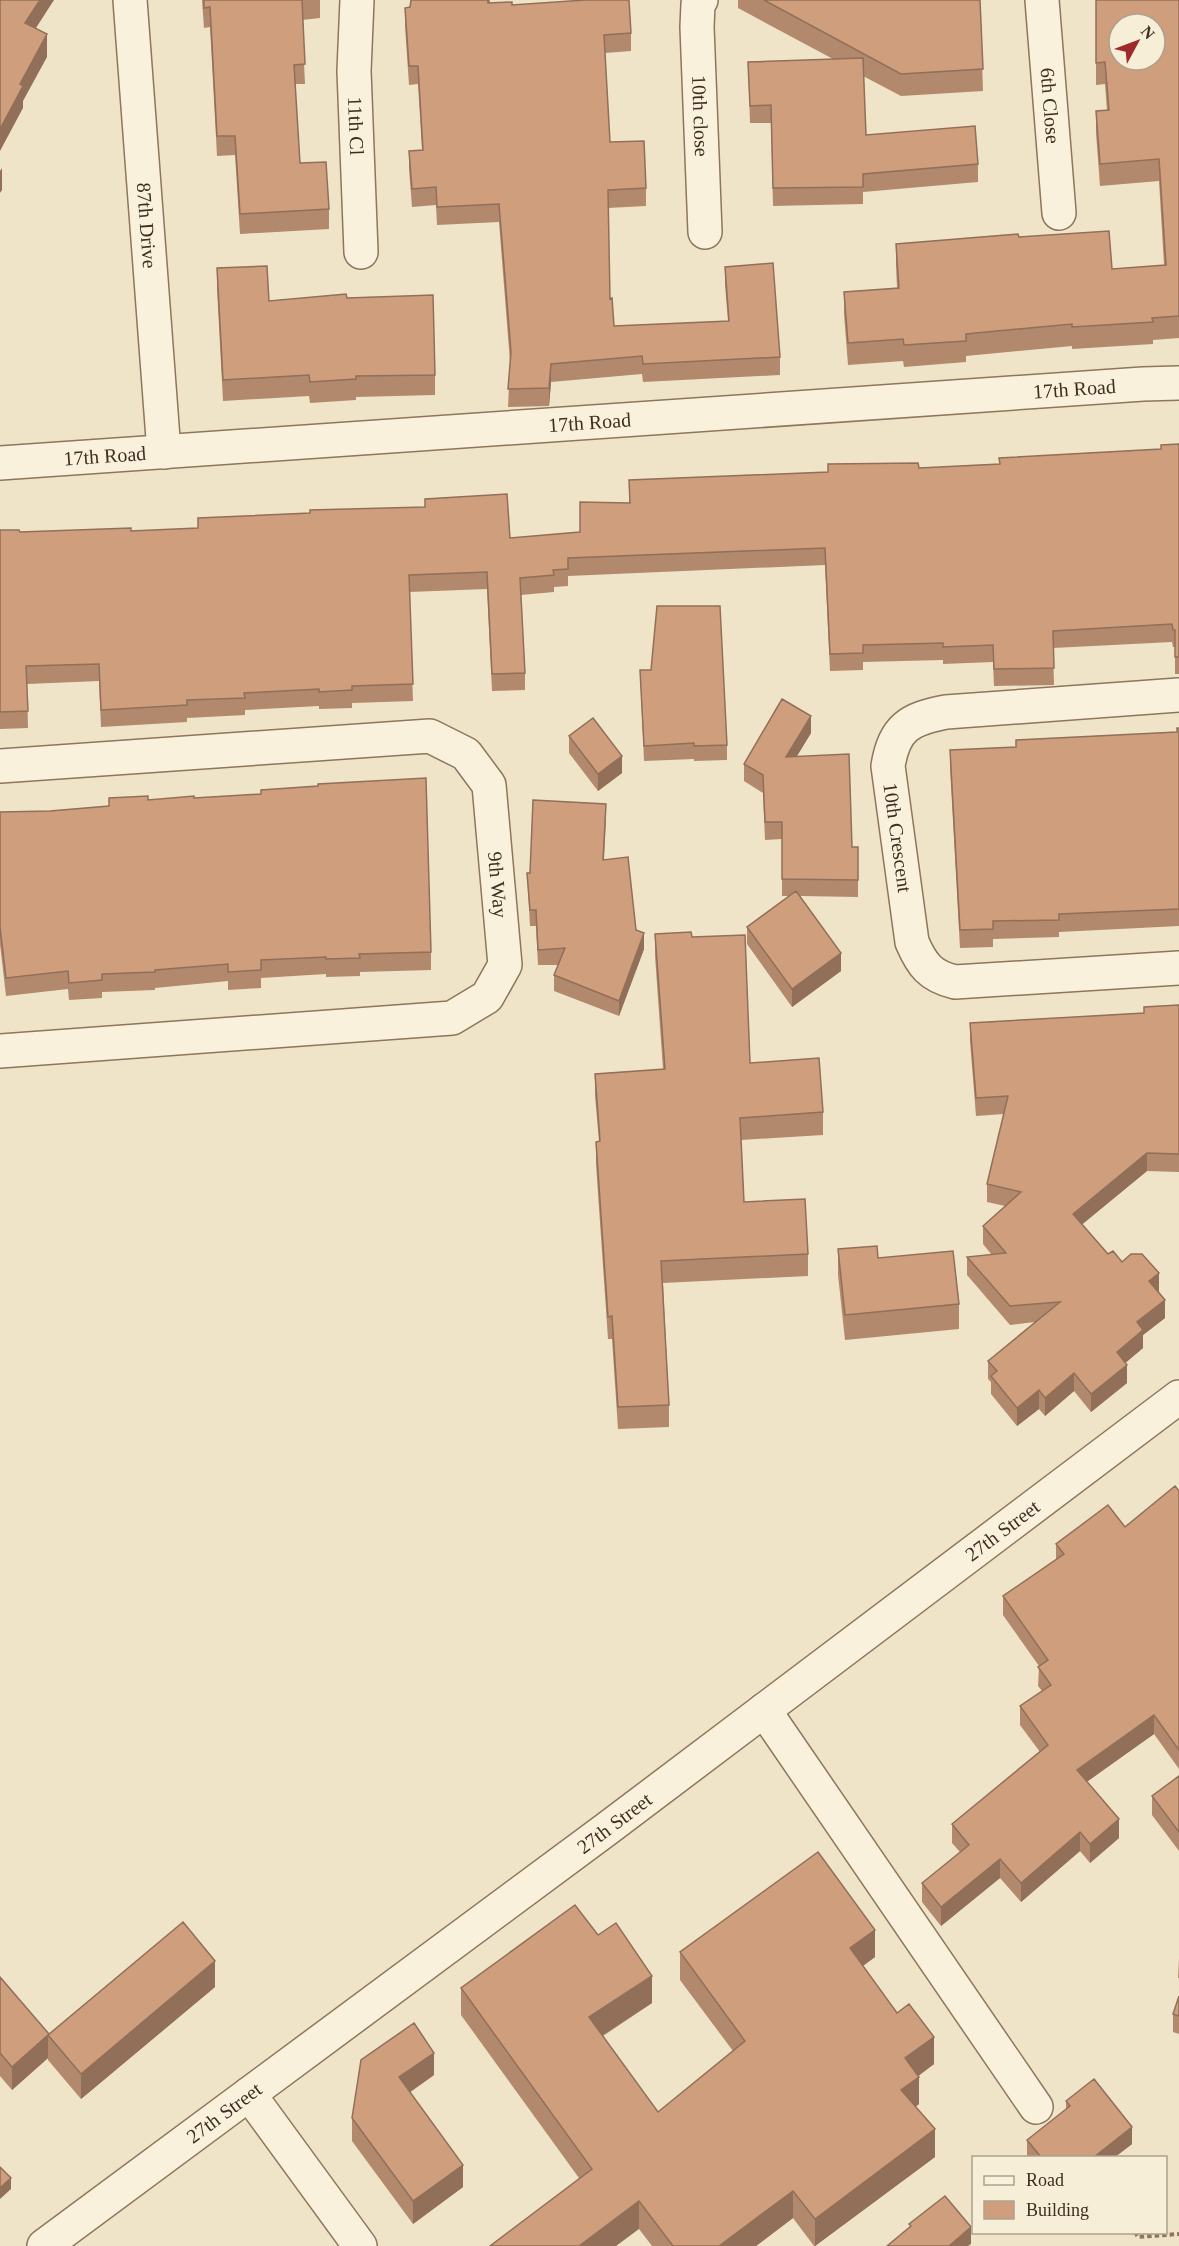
<svg xmlns="http://www.w3.org/2000/svg" width="1179" height="2246" font-family="Georgia,serif">
	<style>
		.lines { fill: none; stroke-linecap: round; stroke-linejoin: round }
		.minor-casing { stroke: #8d765c; stroke-width: 36 }
		.tertiary-casing { stroke: #8d765c; stroke-width: 36 }
		.path { stroke: #8d765c; stroke-width: 4; stroke-dasharray: 4.5 3; stroke-linecap: butt }
		.minor { stroke: #faf1dc; stroke-width: 33 }
		.tertiary { stroke: #faf1dc; stroke-width: 33 }
		.wall { fill: #b2896c }
		.shaded-wall { fill: #916f58 }
		.building { fill: #cf9f7d; stroke: #916f58; stroke-width: 1.5; fill-rule: evenodd }
		.labels { text-anchor: middle; stroke-width: 4.5; stroke-linejoin: round; paint-order: stroke }
		.street-label { font-size: 20px; fill: #3d2e20; stroke: #f7eed8 }
	</style>
	<rect width="100%" height="100%" fill="#f0e4c8"/>
	<g class="lines">
		<defs>
			<g id="minor">
				<path id="s1" d="M357,0L354,71L361,252"/>
				<path id="s2" d="M701,0L698,4L697,27L705,232"/>
				<path id="s3" d="M1042,0L1059,213"/>
				<path id="s4" d="M1179,695L946,712C909,719 894,728 888,766L912,942C922,965 930,976 955,982L1179,968"/>
				<path id="s5" d="M0,766L430,736L466,754L489,785L505,965L487,997L452,1018L0,1051"/>
				<path d="M764,1710L1036,2107"/>
				<path d="M249,2094L360,2246"/>
				<path id="s6" d="M44,2246L608,1828L1179,1397"/>
			</g>
			<g id="tertiary">
				<path id="s7" d="M130,0L164,452"/>
				<path id="s8" d="M0,463L1143,384L1179,383"/>
			</g>
		</defs>
		<use href="#minor" class="minor-casing"/>
		<use href="#tertiary" class="tertiary-casing"/>
		<path class="path" d="M1135,2232L1138,2237L1179,2234"/>
		<use href="#minor" class="minor"/>
		<use href="#tertiary" class="tertiary"/>
	</g>
	<path class="wall" d="M202,0H320V18L302,20L305,84H295L300,163L329,209V229L240,234L235,155L217,156L210,27L204,28Z
		M411,0H490V3L512,5L631,33V51L605,53L610,142L646,188V206L608,208L610,299L614,326L728,321L725,285V267L780,357V375L643,382L642,374L551,382L549,406L508,407L510,362L499,222L437,225L436,205L412,207L409,169V151L422,150L418,84L409,85L405,26V8L410,7Z
		M738,0H980L983,91L901,96L863,76L866,135L978,164V182L863,192V204L773,206L771,123H750L748,62L833,59L738,8Z
		M1096,0H1179V338L1153,340V344L1072,349V346L966,356V362L904,367L903,361L848,365L844,314V292L897,288L896,266V244L1019,237L1112,269L1164,265L1159,181L1100,186L1096,133V111H1107L1105,84L1096,85Z
		M217,268L269,301L347,298L435,375V395L356,397V400L310,403L309,396L223,401L217,289Z
		M1179,444V674H1175V647H1173L1172,642L1053,648L1054,685L994,686L993,662L943,664V660L863,662V670L830,671L825,565L568,576V586L554,587V592L521,595L525,673V690L492,691L487,589L409,592L413,701L352,703V708L319,709V706L245,710V715L187,718V722L101,727L99,681L27,684L28,728L0,729V530L20,532L131,531L198,528V518L510,538L580,532L629,503V480L828,472V464L919,468L999,464L1161,449Z
		M640,670H651L727,745V760L694,761V759L644,761Z
		M1179,728V926L1059,932V937L993,939V947L960,948L950,767V750L1016,747L1177,732Z
		M811,733L797,756L852,847H858V897L800,896L841,971L792,1007L747,944V927L789,896H782V839L765,840L763,793L744,781V764Z
		M569,736L622,773L598,791L569,753Z
		M194,798L431,952V970L360,972V976L326,977V974L261,978V988L228,990V981L155,988V990L102,992V998L69,1000L68,989L6,996L0,944V812L50,811L109,806L148,800Z
		M606,820L604,860L644,949L619,1016L554,991V975L559,965H538L536,926H530L527,873H530Z
		M655,934L692,937L750,1063L823,1112V1135L741,1140L744,1202L808,1254V1276L663,1283L669,1405V1427L618,1429L612,1339H608L596,1164V1142L599,1141L595,1096V1074L663,1069L655,956Z
		M1179,1005V1172L1147,1171L1082,1224L1108,1254L1122,1262L1159,1291L1165,1318L1143,1335V1348L1125,1363L1127,1383L1091,1412L1074,1391L1045,1416L1039,1409L1017,1426L991,1394V1382L988,1379V1361L1035,1322L1010,1325L967,1275V1257L992,1255L983,1244V1226L1005,1206L987,1202V1184L1004,1114L976,1116L970,1041V1023L1144,1013Z
		M838,1249L878,1258L959,1304V1329L845,1340L838,1275Z
		M1179,1491V1769L1154,1734L1087,1781L1119,1838L1090,1863L1080,1851L1021,1902L1000,1878L941,1926L922,1902V1883L960,1852L952,1843V1824L1040,1752L1020,1725V1706L1042,1691L1038,1686L1039,1666L1003,1615V1596L1056,1559V1544L1125,1527Z
		M1179,1776V1851L1152,1815V1796Z
		M680,1952L875,1957L863,1966L934,2064L918,2076L919,2104L915,2107L935,2157L815,2246H814L793,2218L756,2246H652L639,2229L579,2178L461,2015V1988L652,2003L603,2036L658,2112L733,2051L680,1980Z
		M1179,1958V1978H1178Z
		M0,1977L49,2034L215,1987L81,2099L48,2060V2058L12,2090L0,2076Z
		M1179,1996V2034L1173,2032V2014Z
		M434,2075L410,2092L463,2187L413,2224L352,2141V2118Z
		M1066,2101L1132,2144L1115,2157H1027V2140L1066,2109Z"/>
	<path class="shaded-wall" d="M40,0H54L25,45V23Z
		M47,34V57L23,101V108L0,151V129L20,84Z
		M2,168V190L0,193V171Z
		M551,364V382L549,406V388Z
		M811,716V733L786,774V757Z
		M622,756V773L598,791V774Z
		M644,933V949L619,1016V1001Z
		M841,953V971L792,1007V989Z
		M1147,1153V1171L1073,1232V1214Z
		M1159,1273V1291L1149,1299V1281Z
		M1165,1300V1318L1143,1335V1348L1117,1370V1352L1137,1322Z
		M1127,1365V1383L1091,1412V1394Z
		M1074,1373V1391L1045,1416V1398Z
		M1039,1390V1409L1017,1426V1408Z
		M1154,1715V1734L1077,1789V1770Z
		M1119,1819V1838L1090,1863V1844Z
		M1080,1832V1851L1021,1902V1883Z
		M1000,1859V1878L941,1926V1907Z
		M875,1930V1957L850,1975V1948Z
		M215,1961V1987L81,2099V2074Z
		M652,1976V2003L589,2044V2017Z
		M48,2035V2058L12,2090V2067Z
		M934,2037V2064L905,2086V2058Z
		M434,2053V2075L399,2100V2077Z
		M919,2077V2104L901,2117V2090Z
		M1132,2127V2144L1115,2157H1094Z
		M935,2129V2157L815,2246V2219Z
		M463,2165V2187L413,2224V2201Z
		M11,2178V2189L0,2199V2188Z
		M793,2191V2218L756,2246H719Z
		M639,2201V2229L616,2246H579Z
		M971,2227V2244L968,2246H949Z"/>
	<path class="building" d="M0,0H40L25,23L47,34L20,84L23,86L0,129Z
		M204,0H302L305,64L294,65L300,163L326,162L329,209L240,214L235,136H217L210,7L204,8Z
		M411,0H488V3L512,2V5L585,0H629L631,33L604,35L610,142L644,141L646,188L608,190L610,299L612,298L614,326L729,321L725,267L773,263L780,357L643,364L642,356L551,364L549,388L508,389L511,352L499,204L437,207L436,187L412,189L409,151L423,150L418,66H409L405,8L410,7Z
		M764,0H980L983,69L901,74Z
		M1096,0H1179V316L1152,318L1153,322L1072,327V324L966,334V341L904,345L903,339L848,343L844,292L899,288L896,244L1018,234L1019,237L1109,231L1112,269L1166,265L1159,159L1100,164L1096,111L1109,110L1105,62L1096,63ZM1119,24H1155V60H1119Z
		M863,58L866,135L975,126L978,164L863,174V187L773,188L771,105L750,106L748,62Z
		M267,266L269,301L346,294L347,298L433,295L435,375L356,376V379L310,382L309,375L223,380L217,268Z
		M1179,444V657H1175V630H1173L1172,624L1053,631L1054,668L994,669L993,645L943,647V643L863,645V653L830,654L825,548L568,558V569L553,570L554,575L520,578L525,673L492,674L487,572L409,575L413,684L352,686V690L319,692V689L244,693L245,698L187,700V705L101,710L99,664L26,666L28,711L0,712V530H19L20,532L131,528V531L198,528V518L310,513V510L425,507V499L507,494L510,538L580,532V502L630,503L629,480L828,472V464L918,463L919,468L1000,464L999,458L1161,449V445Z
		M657,606H720L727,745L694,746V743L644,746L640,670H651Z
		M782,699L811,716L786,757L849,754L852,847H858V880L782,879V822H765L763,775L744,764Z
		M593,718L622,756L598,774L569,736Z
		M1177,728H1179V909L1059,914V920L993,921V929L960,930L950,750L1016,747V740L1177,732Z
		M426,778L431,952L359,954L360,958L326,959V957L261,960V970L228,972V964L155,970V972L102,974V980L69,983L68,971L6,978L0,927V812L50,811L109,806V798L148,796V800L194,796V798L261,794V790L318,786V784Z
		M533,800L606,804L603,860L628,857L636,930L644,933L619,1001L554,975L565,948L538,950L536,910H530L527,873H530Z
		M796,891L841,953L792,989L747,927Z
		M691,932L692,937L745,935L750,1063L819,1058L823,1112L740,1118L744,1202L805,1199L808,1254L661,1261L669,1405L618,1407L612,1316L608,1317L596,1142L600,1141L595,1074L665,1069L655,934Z
		M1179,1005V1154L1147,1153L1073,1214L1108,1254L1113,1251L1122,1262L1131,1254H1142L1159,1273L1149,1281L1165,1300L1137,1322L1143,1330L1117,1352L1127,1365L1091,1394L1074,1373L1045,1398L1039,1390L1017,1408L991,1376L997,1371L988,1361L1060,1302L1010,1306L967,1257L1006,1253L983,1226L1021,1192L987,1184L1008,1096L976,1098L970,1023L1144,1013V1007Z
		M877,1246L878,1258L953,1251L959,1304L845,1315L838,1249Z
		M1175,1486L1179,1491V1750L1154,1715L1077,1770L1119,1819L1090,1844L1080,1832L1021,1883L1000,1859L941,1907L922,1883L969,1845L952,1824L1048,1745L1020,1706L1051,1685L1038,1667L1048,1660L1003,1596L1064,1554L1056,1544L1108,1505L1125,1527Z
		M1179,1776V1832L1152,1796Z
		M818,1852L875,1930L850,1948L897,2013L909,2004L934,2037L905,2058L919,2077L901,2090L935,2129L815,2219L793,2191L719,2246H673L639,2201L579,2246H490L592,2169L461,1988L575,1905L598,1935L616,1923L652,1976L589,2017L658,2112L745,2041L680,1952Z
		M183,1922L215,1961L81,2074L48,2035Z
		M0,1977L49,2034L12,2067L0,2053Z
		M1179,1996V2016L1173,2014Z
		M414,2023L434,2053L399,2077L463,2165L413,2201L352,2118L361,2060Z
		M1094,2079L1132,2127L1094,2157H1041L1027,2140L1070,2106L1066,2101Z
		M0,2167L11,2178L0,2188Z
		M945,2196L971,2227L949,2246H887L911,2226L909,2224Z"/>
	<g class="labels">
		<g class="street-label">
			<text dy="7" stroke="none"><textPath href="#s3" startOffset="106">6th Close</textPath></text>
			<text dy="7" stroke="none"><textPath href="#s2" startOffset="117">10th close</textPath></text>
			<text dy="7" stroke="none"><textPath href="#s1" startOffset="126">11th Cl</textPath></text>
			<text dy="7" stroke="none"><textPath href="#s7" startOffset="226">87th Drive</textPath></text>
			<text dy="7" stroke="none"><textPath href="#s8" startOffset="1077">17th Road</textPath></text>
			<text dy="7" stroke="none"><textPath href="#s8" startOffset="591">17th Road</textPath></text>
			<text dy="7" stroke="none"><textPath href="#s8" startOffset="105">17th Road</textPath></text>
			<text dy="7" stroke="none"><textPath href="#s4" startOffset="393">10th Crescent</textPath></text>
			<text dy="7" stroke="none"><textPath href="#s5" startOffset="610">9th Way</textPath></text>
			<text dy="7" stroke="none"><textPath href="#s6" startOffset="1196">27th Street</textPath></text>
			<text dy="7" stroke="none"><textPath href="#s6" startOffset="710">27th Street</textPath></text>
			<text dy="7" stroke="none"><textPath href="#s6" startOffset="224">27th Street</textPath></text>
		</g>
	</g>
	<rect x="972" y="2156" width="195" height="78" fill="#f7eed8" stroke="#ada18e" stroke-width="1.5"/>
	<rect x="984" y="2176" width="30" height="9" fill="#faf1dc" stroke="#ada18e" stroke-width="1.5"/>
	<text x="1026" y="2186" font-size="18" fill="#3d2e20">Road</text>
	<rect x="984" y="2201" width="30" height="18" fill="#cf9f7d" stroke="#ada18e" stroke-width="1.5"/>
	<text x="1026" y="2216" font-size="18" fill="#3d2e20">Building</text>
	<g transform="translate(1137 42) rotate(49)"><circle r="28" fill="#f7eed8" stroke="#ada18e" stroke-width="1.5"/>
	<path d="M0-4.5L10 22L0 15L-10 22Z" fill="#9e2a2b"/>
	<text y="-9" font-size="16" font-weight="bold" text-anchor="middle" fill="#3d2e20">N</text>
	</g>
</svg>
